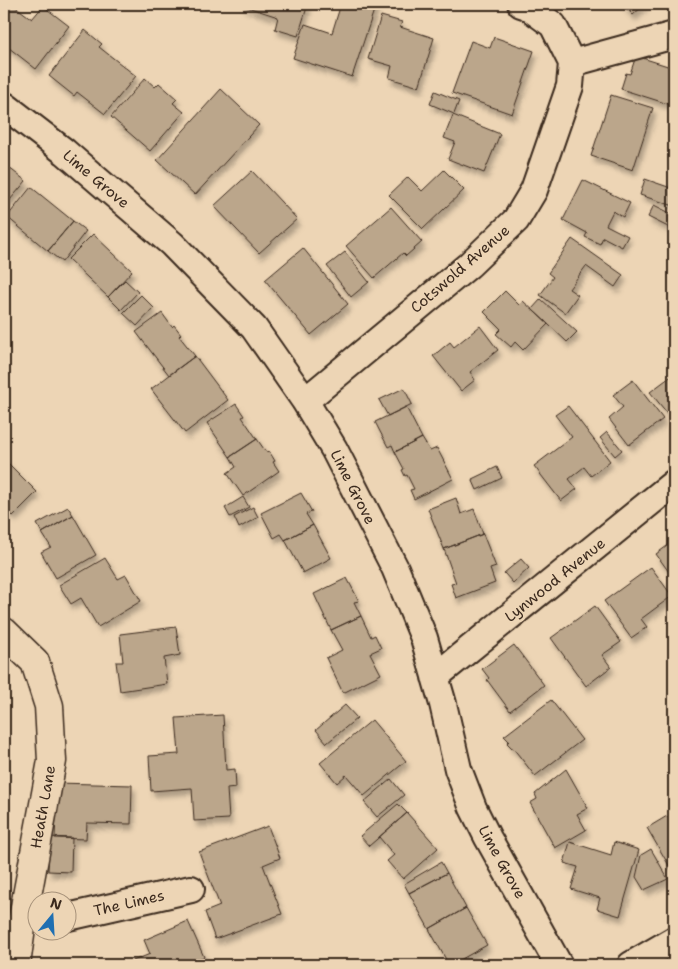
<svg xmlns="http://www.w3.org/2000/svg" width="678" height="969" font-family="'Shantell Sans',sans-serif">
	<style>
		.building { fill: #bba68b; stroke: #3b2a1e; filter: url(#shadow) }
		.lines { fill: none; stroke-linecap: round; stroke-linejoin: round }
		.minor-casing { stroke: #3b2a1e; stroke-width: 30 }
		.tertiary-casing { stroke: #3b2a1e; stroke-width: 31 }
		.minor { stroke: #edd5b5; stroke-width: 26 }
		.tertiary { stroke: #edd5b5; stroke-width: 28 }
		.labels { text-anchor: middle; stroke-width: 5; stroke-linejoin: round; paint-order: stroke }
		.street-label { font-size: 15px; fill: #3b2a1e; stroke: #edd5b5 }
	</style>
	<defs>
		<filter id="shadow"><feDropShadow dx="3" dy="5.5" stdDeviation="2.5" flood-color="#0004"/></filter>
	</defs>
	<rect width="100%" height="100%" fill="#edd5b5"/>
	<filter id="ink" filterUnits="userSpaceOnUse"><feTurbulence type="fractalNoise" baseFrequency=".02" numOctaves="2"/><feDisplacementMap in="SourceGraphic" scale="10" xChannelSelector="R" yChannelSelector="G"/><feConvolveMatrix kernelMatrix="1 2 1 2 8 2 1 2 1" color-interpolation-filters="sRGB"/></filter>
	<g filter="url(#ink)">
		<path class="building" d="M12,4L32,19L43,6L69,26L36,69L4,44V14Z
			M241,4H308L298,36L275,29L278,17L241,5Z
			M341,4H376L352,77L293,58L305,24L332,33Z
			M622,4H645L633,15Z
			M381,16L402,22L400,27L434,38L419,87L389,78L392,66L368,59Z
			M85,30L102,44L99,47L136,76L105,114L77,92L74,96L49,76Z
			M494,37L534,51L512,114L452,93L471,41L490,48Z
			M636,56L674,68V84L668,104L621,89L626,73L630,74Z
			M145,78L155,87L159,83L177,99L173,103L184,112L150,151L111,117Z
			M221,89L259,125L195,195L157,160Z
			M435,91L459,101L454,114L430,104Z
			M611,95L653,108L633,170L591,156Z
			M453,115L500,134L484,173L448,159L455,142L444,138Z
			M4,164L26,181L4,207Z
			M444,170L464,190L423,229L389,195L408,177L422,191Z
			M252,171L297,219L259,253L214,206Z
			M645,179L674,189V206L640,195Z
			M583,180L630,203L623,217L613,211L606,225L628,236L622,247L603,237L600,244L585,237L587,233L563,220Z
			M31,187L73,221L48,251L7,217Z
			M654,205L674,215V230L648,217Z
			M391,207L422,242L406,256L403,253L374,278L346,246Z
			M73,221L86,231L62,262L48,251Z
			M93,234L132,271L108,297L68,259Z
			M572,239L623,275L615,287L586,266L569,289L578,295L565,313L540,295L553,277L548,273Z
			M303,248L348,304L311,335L265,280Z
			M345,252L369,282L351,297L327,266Z
			M125,280L138,292L121,310L108,297Z
			M505,291L519,305L523,301L548,324L523,350L515,342L511,347L496,334L501,329L484,312Z
			M141,295L154,308L137,326L123,313Z
			M541,299L577,332L567,342L532,309Z
			M162,313L172,327L174,325L181,334L179,336L195,356L169,375L136,332Z
			M480,326L498,350L470,372L475,380L461,391L433,356L450,342L454,347Z
			M195,356L228,400L185,433L151,389Z
			M674,374V417L672,419L650,392Z
			M633,380L663,419L629,445L609,419L623,407L613,395Z
			M404,388L412,404L388,416L379,400Z
			M236,404L244,416L242,417L257,439L230,457L207,423Z
			M568,406L610,461L591,476L584,467L569,479L577,489L561,501L534,466L572,437L555,415Z
			M406,407L422,438L395,452L392,445L388,447L375,422Z
			M607,432L622,450L615,456L600,438Z
			M422,438L430,451L437,448L453,479L414,499L410,490L414,489L407,475L405,476L402,470L404,469L395,452Z
			M257,439L266,452L269,451L275,461L273,462L279,471L243,496L227,473L236,467L230,457Z
			M4,459L37,492L13,516L4,507Z
			M497,467L502,478L477,490L472,479Z
			M301,493L312,512L306,514L313,525L285,540L281,534L274,538L261,513Z
			M243,497L249,507L230,517L225,508Z
			M456,498L461,514L474,509L483,534L444,549L428,509Z
			M68,507L73,515L42,533L37,524Z
			M253,507L258,517L239,528L234,517Z
			M73,515L96,555L56,578L41,552L51,547L42,533Z
			M313,525L331,558L303,573L285,540Z
			M483,534L496,567L490,569L495,583L456,598L451,584L456,583L444,549Z
			M674,541V579L656,554Z
			M105,558L118,579L126,575L141,601L98,627L81,598L71,604L59,585Z
			M521,559L529,568L513,583L504,573Z
			M651,567L672,596L641,619L647,627L631,638L604,601Z
			M347,578L359,601L354,602L361,616L331,630L314,594Z
			M595,606L621,642L602,655L611,667L586,686L551,638Z
			M361,616L371,637L375,635L381,648L370,653L381,674L343,693L326,658L342,650L331,630Z
			M176,627L180,655L164,658L167,684L120,691L116,662H123L120,634Z
			M514,645L544,685L510,711L487,680L489,678L482,669Z
			M551,700L582,740L535,776L513,748H512L507,743L509,741L504,736Z
			M345,705L357,718L327,743L316,730Z
			M223,715L226,770L235,769L236,788L227,789L229,819L194,821L192,788L151,791L149,756L179,754L176,718Z
			M372,720L406,761L364,796L346,775L337,783L320,763Z
			M566,769L588,808L577,814L586,830L555,848L530,803L537,799L535,794Z
			M391,779L404,795L377,817L364,802Z
			M57,783L132,785L131,824L87,823L86,839L55,838Z
			M398,804L407,813L369,846L360,836Z
			M407,813L438,848L403,879L387,861L394,855L379,837Z
			M667,816L674,828V874L647,828Z
			M268,826L280,858L263,865L282,914L215,939L205,912L220,906L199,852Z
			M49,837L72,838L71,872L48,871Z
			M570,842L611,855L614,842L639,850L620,916L597,909L600,898L571,889L578,867L564,863Z
			M651,849L668,879L644,890L636,877L641,855Z
			M441,862L447,873L409,893L404,884Z
			M447,873L466,908L429,929L409,893Z
			M466,908L487,945L451,965H449L429,929Z
			M188,921L204,957L183,965H123L150,954L144,940Z"/>
		<g class="lines">
			<defs>
				<path id="minor" d="M572,63L674,35
					M4,105L65,152L172,244L254,328L305,401L334,449L395,568L424,638L443,704L458,769L473,808L488,838L559,965
					M305,401L469,265L516,220L534,190L570,86L572,63L553,25L527,6L521,4
					M435,677L674,483
					M68,917L191,889
					M631,965L674,940"/>
				<path id="tertiary" d="M4,632L35,662L49,706L52,761L21,928L16,965"/>
			</defs>
			<use href="#minor" class="minor-casing"/>
			<use href="#tertiary" class="tertiary-casing"/>
			<use href="#minor" class="minor"/>
			<use href="#tertiary" class="tertiary"/>
		</g>
	</g>
	<g class="labels">
		<g class="street-label">
			<text transform="translate(96 179) rotate(40)" y="5">Lime Grove</text>
			<text transform="translate(460 269) rotate(-41)" y="5">Cotswold Avenue</text>
			<text transform="translate(353 487) rotate(63)" y="5">Lime Grove</text>
			<text transform="translate(555 580) rotate(-39)" y="5">Lynwood Avenue</text>
			<text transform="translate(43 807) rotate(-80)" y="5">Heath Lane</text>
			<text transform="translate(502 862) rotate(61)" y="5">Lime Grove</text>
			<text transform="translate(129 903) rotate(-13)" y="5">The Limes</text>
		</g>
	</g>
	<rect width="678" height="969" fill="none" stroke="#edd5b5" stroke-width="20"/>
	<rect x="10" y="10" width="658" height="949" fill="none" stroke="#3b2a1e" stroke-width="2" filter="url(#ink)"/>
	<g transform="translate(52 916) rotate(18)"><circle r="24" fill="#edd5b5" stroke="#a69179"/>
	<path d="M0-4L9 19L0 12L-9 19Z" fill="#1f6fb2"/>
	<text y="-8" font-size="14" font-weight="bold" text-anchor="middle" fill="#3b2a1e">N</text>
	</g>
</svg>
